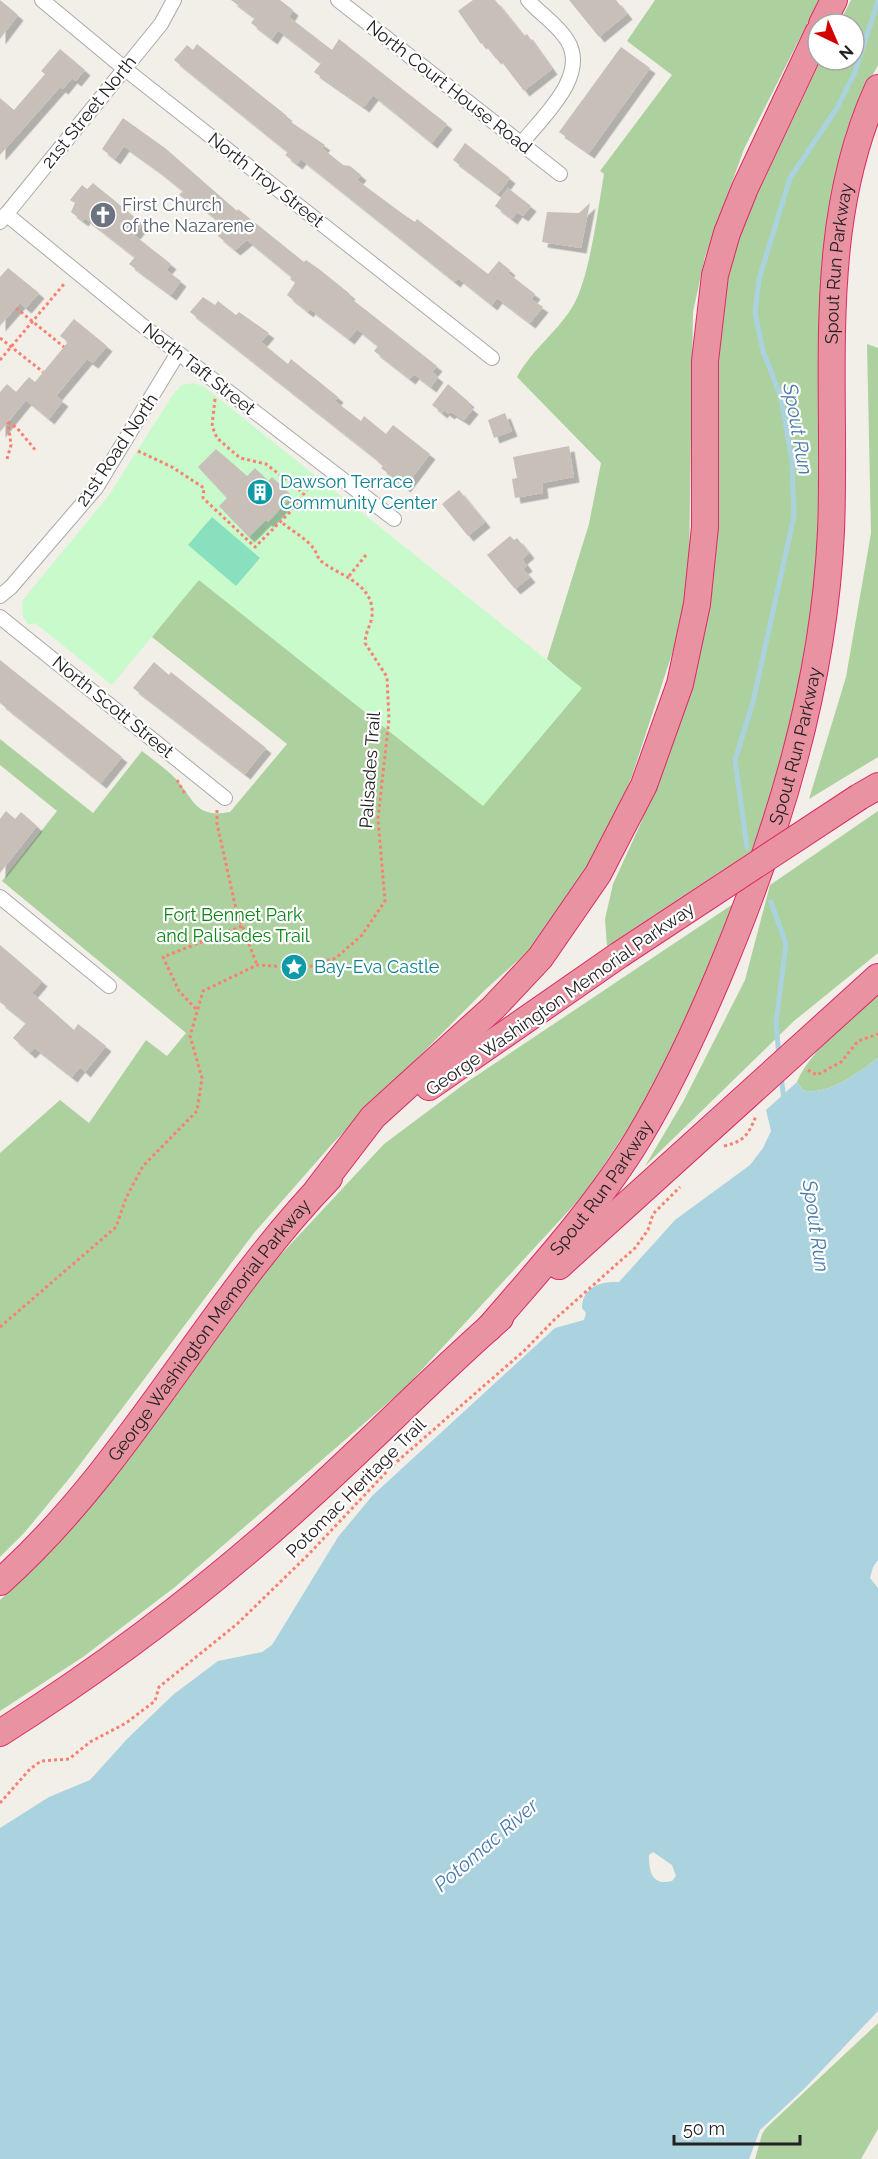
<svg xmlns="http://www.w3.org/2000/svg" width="878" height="2159" font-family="Raleway,sans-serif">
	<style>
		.forest { fill: #add19e }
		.park { fill: #c8facc }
		.pitch { fill: #88e0be }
		.water { fill: #aad3df; fill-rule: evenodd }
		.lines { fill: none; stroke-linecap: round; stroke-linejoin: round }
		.stream { stroke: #aad3df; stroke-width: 5 }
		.building { fill: #c7bfb8; filter: url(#shadow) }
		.street-casing { stroke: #a9a9a9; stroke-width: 16 }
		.highway-casing { stroke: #dc2a67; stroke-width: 28 }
		.path { stroke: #fa8072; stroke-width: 3; stroke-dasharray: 3 3; stroke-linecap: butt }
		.street { stroke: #fff; stroke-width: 14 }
		.highway { stroke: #e892a2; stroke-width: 26 }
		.highway-bridge-casing { stroke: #dc2a67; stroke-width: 28; stroke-linecap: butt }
		.highway-bridge { stroke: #e892a2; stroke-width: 26 }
		.labels { text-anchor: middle; stroke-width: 4.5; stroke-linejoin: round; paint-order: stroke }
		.street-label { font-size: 18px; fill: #222; stroke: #fff }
		.worship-label { font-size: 18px; fill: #5b616d; stroke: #fff; text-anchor: start }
		.culture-label { font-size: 18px; fill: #0d838f; stroke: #fff; text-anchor: start }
		.park-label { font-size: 18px; fill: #0c8416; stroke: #fff }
		.water-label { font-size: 20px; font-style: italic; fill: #4a7aab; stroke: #fff }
	</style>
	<defs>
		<filter id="shadow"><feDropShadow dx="5.5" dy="5.5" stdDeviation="0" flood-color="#0004"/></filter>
	</defs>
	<rect width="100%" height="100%" fill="#f2efe9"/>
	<path class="forest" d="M655,0H819L744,149L705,257L693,312L689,563L681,626L632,776L609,830L546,935L486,989L333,1143L254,1233L72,1475L25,1532L0,1557V1153L60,1100L89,1123L146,1040L167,1056L186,1033L2,881L57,811L0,765V739L93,813L142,751C153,760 165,768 175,778C194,798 194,819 230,812L287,744L152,637L198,579L483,805L581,689L547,659L589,524L601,463L517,377C532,349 559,331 574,304C590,275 598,208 604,174L600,171L672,75L627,41Z
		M851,0H878V65L862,96L838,180L821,287L817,572L796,698L759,846L607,946L605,919L613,884L640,825L672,742L717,327L724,288L733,254L746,218L821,60H854V24H839Z
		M867,344L878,348V757L809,799L846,677L871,533Z
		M878,811V953L794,1021L645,1166L683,1102L745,980L770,885Z
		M739,900L690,1018L635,1118L586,1192L405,1388L175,1587L83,1657L0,1711V1600L40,1562L121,1469L259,1278L384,1144L467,1082Z
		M878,995V1058C859,1072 827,1097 803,1090L797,1082C810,1050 852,1018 878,995Z
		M878,2023V2129L861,2159H755L762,2134L766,2128Z"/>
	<path class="park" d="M193,383L203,386L582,688L483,806L199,580L112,685L35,623L29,625L23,617L22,601L109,495L174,393L182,385Z"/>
	<path class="pitch" d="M212,517L260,558L236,586L188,545Z"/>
	<path class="water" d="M878,1058V1560L873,1567L870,1578L878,1588V2011L805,2088L760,2130L749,2159H0V1828L49,1797L90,1780L128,1738L174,1694L218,1661L262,1652L272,1645L338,1537L373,1495L555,1328L584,1320L586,1313L582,1308C582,1287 601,1281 619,1282L675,1220L750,1165L763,1148L771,1131L766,1110L797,1082L803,1090C827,1097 859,1072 878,1058ZM653,1852L672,1865L676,1876L672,1881C652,1886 649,1872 649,1855Z"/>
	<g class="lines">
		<path class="stream" d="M747,848L735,760L753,702L794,516L792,462L781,397L763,351L755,313L759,279L790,178L837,108L855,72L878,1
			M771,902L786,944L776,1023L779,1056
			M781,1075L784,1101"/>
	</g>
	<path class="building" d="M0,0L18,15L0,39Z
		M231,0H280L293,10L289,17L332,50L339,39L447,124L432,143L373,95L364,107L314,72L321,63L278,30L272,39L251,23L255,18Z
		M473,0H495L524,36L527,34L552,69L524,91L498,57L496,59L483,42L481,44L458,11Z
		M569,0H616L627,14L599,37Z
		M197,44L287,116L285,118L325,145L322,148L343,165L350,166L361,175L357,180L403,214L415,222L417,219L488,274L499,261L510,270L508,273L535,294L531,299L543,307L530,323L497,298L492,305L458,278L455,282L301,159L297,164L285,155L288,152L174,60L187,45L193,50Z
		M621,47L650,68L589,153L559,132Z
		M60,49L85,70L76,81L72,78L63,89L60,87L0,155V98L14,110L45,74L41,71Z
		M123,118L165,148L237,211L238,209L304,262L306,260L319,269L350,294L348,296L437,366L432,372L438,377L431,387L414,374L410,379L374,351L378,346L357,329L349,339L310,309L308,312L287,295L295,283L290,279L292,277L247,240L235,250L218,236L225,226L192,200L190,203L179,195L183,191L156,169L124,146L115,159L102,149Z
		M465,143L510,178L498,194L453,160Z
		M93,183L143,224L134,235L171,264L166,270L181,281L171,295L129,264L135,257L85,218L83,221L71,212L75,203L70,200L82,185L87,189Z
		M508,188L531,206L523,216L517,212L512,219L495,206Z
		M590,203L581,248L542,242L547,212L579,213Z
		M8,268L39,293L26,308L20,303L0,326V277Z
		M203,297L215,305L218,301L236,315L239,312L269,333L261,342L288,364L291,359L338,397L335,401L361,421L364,416L386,434L393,425L430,454L405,487L381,468L383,466L370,454L190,312Z
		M74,319L107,346L93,363L87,359L56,396L63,401L49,419L26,400L0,432V392L7,384L16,392L29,377L35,382L68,342L60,336Z
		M448,384L469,402L467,404L473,409L464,420L451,412L449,414L444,410L442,413L432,405Z
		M505,413L512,431L494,438L488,420Z
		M569,446L574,477L542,483L543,493L515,498L512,479L517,478L513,457Z
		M216,449L247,476L255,468L268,481L272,477L292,496L268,522L266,520L249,537L219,506L227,498L198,467Z
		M459,490L485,522L468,536L442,504Z
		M510,536L514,540L517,538L529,553L522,559L527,566L523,569L530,577L515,589L487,555Z
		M0,660L122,757L101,783L0,703Z
		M154,662L169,675L171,672L266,748L245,774L133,688Z
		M6,811L15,819L21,812L37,826L0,873V819Z
		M0,945L42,981L32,993L74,1030L78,1024L106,1046L85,1072L80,1067L72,1077L35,1048L30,1053L13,1038L26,1023L0,1002Z"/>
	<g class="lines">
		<defs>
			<path id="street" d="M42,0L125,69L492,358
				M338,0L560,174
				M521,144C541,118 590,76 567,40C557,24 540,14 528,0
				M6,214L138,322L394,519
				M0,222L161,24L174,0
				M0,596L11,587L96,488L178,353
				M0,617L225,798
				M0,897L109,986"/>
			<g id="highway">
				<path d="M822,24L834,0"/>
				<path d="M859,797L878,786"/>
				<path d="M429,1087L619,955"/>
				<path d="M317,1190L373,1117L493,1008L540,958L598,874L644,785L680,684L697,604L705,527V361L715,275L727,233L745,188L818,33"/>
				<path d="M559,1266L878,977"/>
				<path id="s1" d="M489,1328C538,1271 590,1214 631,1150C665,1096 693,1036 718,977C778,835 824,685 831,531C837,382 814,228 878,88"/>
				<path id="s2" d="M0,1582C131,1465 208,1303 329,1178"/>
				<path d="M0,1733C109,1664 212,1586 307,1499C372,1440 434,1376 500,1318"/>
			</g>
		</defs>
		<use href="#street" class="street-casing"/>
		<use href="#highway" class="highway-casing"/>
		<path class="path" d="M16,308L64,347
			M0,338L43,372
			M0,360L64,284
			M215,399L212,426L217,438L240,458L266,464L303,493
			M8,422L17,428L37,452
			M138,451L172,467L204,488L203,498L255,547L292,510L316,477
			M7,459L11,445L8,422
			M349,576L366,555
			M177,780L185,794
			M217,810V824L236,909L257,965
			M196,1009L179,991L163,957L242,926
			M808,1070L817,1075L841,1062L858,1041L878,1034
			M724,1146C745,1141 748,1135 756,1116
			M0,1327L116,1227L126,1198L143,1166L197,1111L202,1078L190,1036L203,991L257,965L305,968L336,958L362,935L385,901L378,819L389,719L387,677L365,643C365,633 371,625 372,616C375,583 339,576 321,561C317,557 317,553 314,549C307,539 291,530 281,522
			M0,1803L30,1769L41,1761L69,1759L90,1742L126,1723L155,1701L159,1687L237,1624L308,1555L393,1465L525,1350L555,1319L635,1248L648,1230L653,1214L680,1187"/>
		<use href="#street" class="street"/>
		<use href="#highway" class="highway"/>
		<defs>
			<path id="highway-bridge" d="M619,955L859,797"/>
		</defs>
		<use href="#highway-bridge" class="highway-bridge-casing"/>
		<use href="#highway-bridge" class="highway-bridge"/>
	</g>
	<defs>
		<symbol id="church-disc" viewBox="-11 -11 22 22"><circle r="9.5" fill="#6b7280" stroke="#fff"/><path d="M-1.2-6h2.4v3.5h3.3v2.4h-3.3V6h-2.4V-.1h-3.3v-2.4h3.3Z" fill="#fff"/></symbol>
		<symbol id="building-disc" viewBox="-11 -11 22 22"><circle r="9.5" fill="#0f9aa8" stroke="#fff"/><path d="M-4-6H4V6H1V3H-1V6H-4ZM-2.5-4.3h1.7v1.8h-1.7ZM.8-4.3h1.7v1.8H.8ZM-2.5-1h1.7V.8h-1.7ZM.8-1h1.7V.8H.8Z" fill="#fff"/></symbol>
		<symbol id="sight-disc" viewBox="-11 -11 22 22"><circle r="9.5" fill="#0f9aa8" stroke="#fff"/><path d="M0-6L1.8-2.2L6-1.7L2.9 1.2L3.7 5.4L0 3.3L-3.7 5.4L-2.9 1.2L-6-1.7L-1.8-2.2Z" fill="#fff"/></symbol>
	</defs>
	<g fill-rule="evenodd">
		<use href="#church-disc" x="88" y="200" width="30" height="30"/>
		<use href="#building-disc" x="245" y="477" width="30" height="30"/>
		<use href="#sight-disc" x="279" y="952" width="30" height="30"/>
	</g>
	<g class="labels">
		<g class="street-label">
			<text transform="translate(449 87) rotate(38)" y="6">North Court House Road</text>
			<text transform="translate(89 112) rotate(-51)" y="6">21st Street North</text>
			<text transform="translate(266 180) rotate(38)" y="6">North Troy Street</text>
			<text dy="6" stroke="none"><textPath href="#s1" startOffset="1152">Spout Run Parkway</textPath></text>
			<text transform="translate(199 369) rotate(38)" y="6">North Taft Street</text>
			<text transform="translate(117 450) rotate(-56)" y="6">21st Road North</text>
			<text transform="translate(113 707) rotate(39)" y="6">North Scott Street</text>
			<text dy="6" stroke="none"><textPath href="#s1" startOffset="666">Spout Run Parkway</textPath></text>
			<text transform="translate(370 770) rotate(-86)" y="6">Palisades Trail</text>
			<text transform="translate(560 999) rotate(-35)" y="6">George Washington Memorial Parkway</text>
			<text dy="6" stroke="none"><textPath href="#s1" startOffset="180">Spout Run Parkway</textPath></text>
			<text dy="6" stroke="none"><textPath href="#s2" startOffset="328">George Washington Memorial Parkway</textPath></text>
			<text transform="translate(356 1488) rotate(-45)" y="6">Potomac Heritage Trail</text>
		</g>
		<g class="worship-label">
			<text x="122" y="211">First Church<tspan x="122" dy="21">of the Nazarene</tspan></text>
		</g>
		<g class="culture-label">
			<text x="280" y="488">Dawson Terrace<tspan x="280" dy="21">Community Center</tspan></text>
			<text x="314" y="973">Bay-Eva Castle</text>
		</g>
		<g class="park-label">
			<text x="233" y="921">Fort Bennet Park<tspan x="233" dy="21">and Palisades Trail</tspan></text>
		</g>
		<g class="water-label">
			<text transform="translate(798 429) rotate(80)" y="7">Spout Run</text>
			<text transform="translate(816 1226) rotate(82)" y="7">Spout Run</text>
			<text transform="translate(486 1845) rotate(-41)" y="7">Potomac River</text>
		</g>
	</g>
	<g transform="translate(836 42) rotate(136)"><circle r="28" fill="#ffffff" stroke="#a7a7a7" stroke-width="1.5"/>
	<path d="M0-4.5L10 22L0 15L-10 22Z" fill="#d40000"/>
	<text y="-9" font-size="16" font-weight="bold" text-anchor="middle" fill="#222222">N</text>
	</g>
	<path d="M674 2135v9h126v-9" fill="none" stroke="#222222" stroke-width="3"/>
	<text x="683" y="2135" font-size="18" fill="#222222" stroke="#ffffff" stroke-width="4.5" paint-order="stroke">50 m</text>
</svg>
